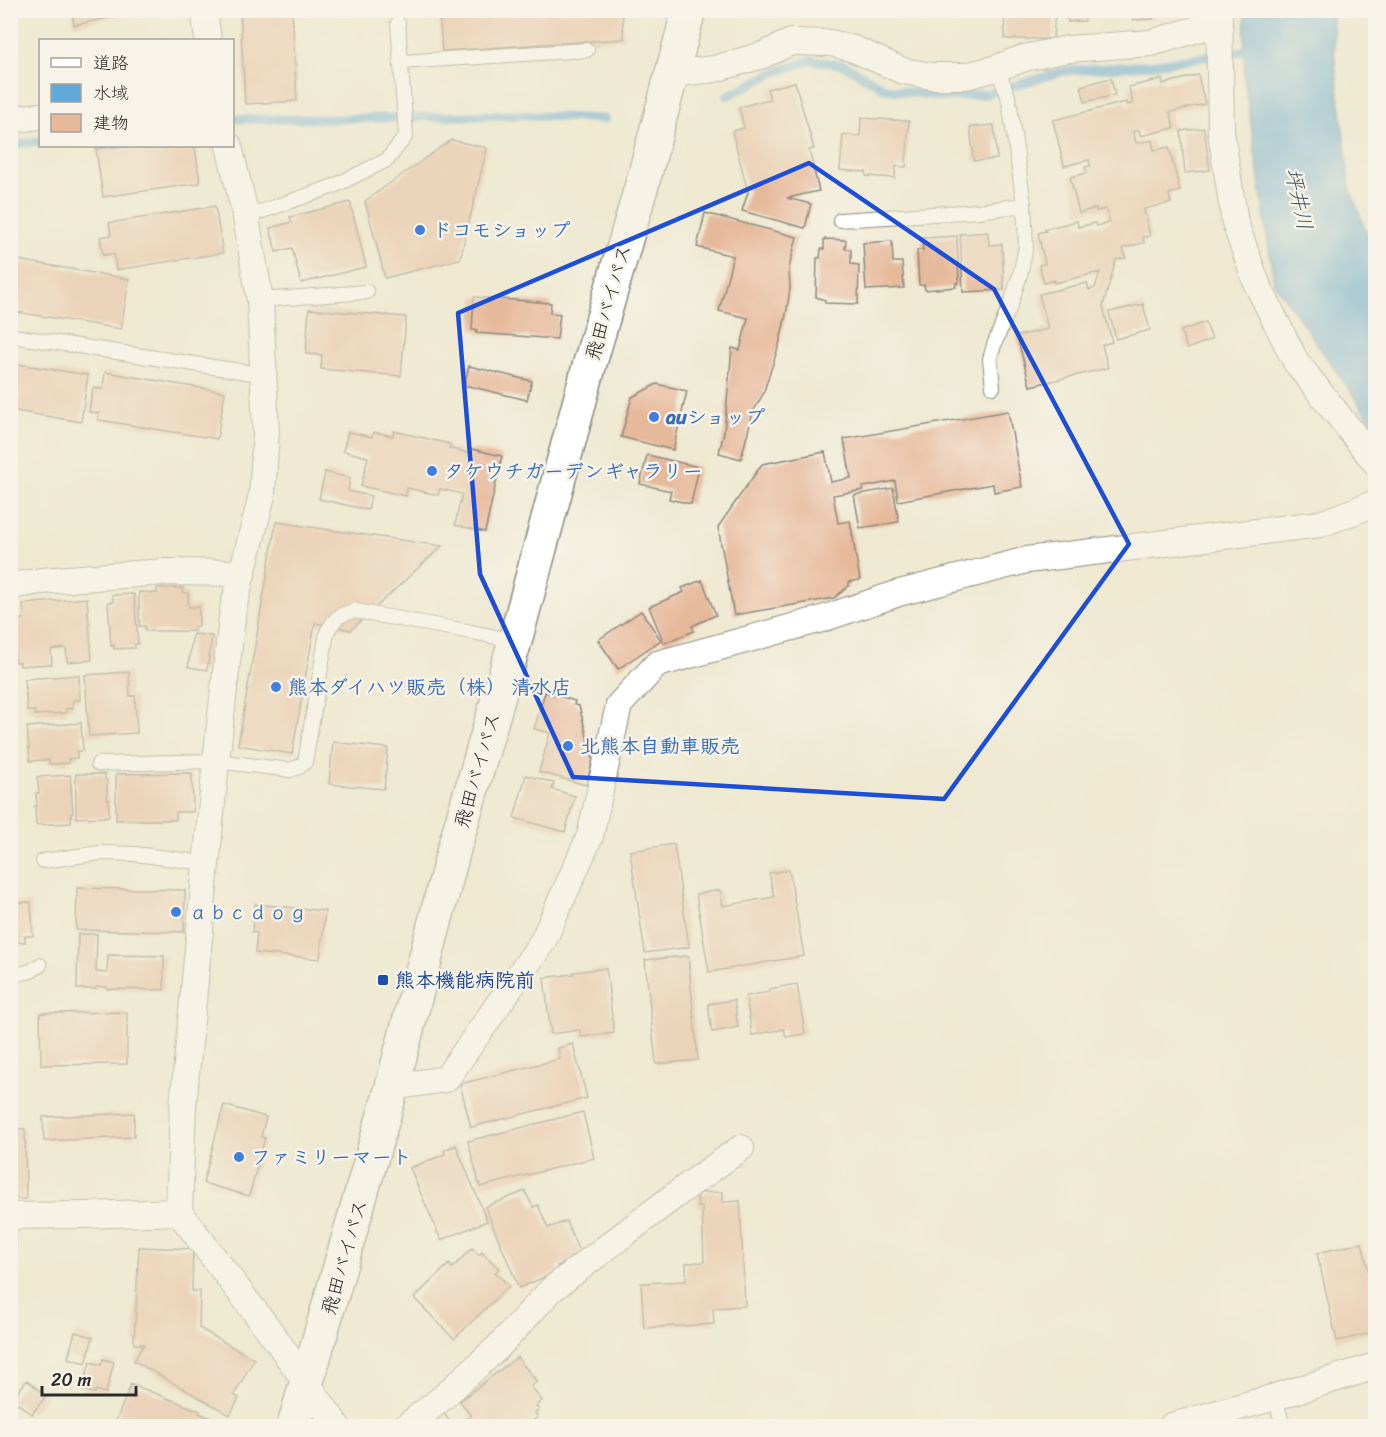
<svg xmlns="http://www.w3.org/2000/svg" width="1386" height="1437" font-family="Sriracha,'Klee One',sans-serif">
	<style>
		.water { fill: #61a9d8; stroke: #466a82; stroke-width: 1.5 }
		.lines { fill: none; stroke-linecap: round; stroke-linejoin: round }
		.stream { stroke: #61a9d8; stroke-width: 9 }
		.building { fill: #e7b99b }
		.service-casing { stroke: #8d8a7e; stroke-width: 16 }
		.minor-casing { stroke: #8d8a7e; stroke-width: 28 }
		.trunk-casing { stroke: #8d8a7e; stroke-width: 36 }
		.service { stroke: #fff; stroke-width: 14 }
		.minor { stroke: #fff; stroke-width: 26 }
		.trunk { stroke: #fff; stroke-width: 33 }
		.marked { fill: none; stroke: #1d4ed8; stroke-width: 4.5; stroke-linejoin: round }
		.shop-dot { fill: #3f7fe0; stroke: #f7f3e8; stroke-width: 2 }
		.transit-dot { fill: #1a4fb4; stroke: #f7f3e8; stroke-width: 2 }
		.labels { text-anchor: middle; stroke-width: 5; stroke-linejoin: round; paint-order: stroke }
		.shop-label { font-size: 20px; font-weight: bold; fill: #366cbe; stroke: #f7f3e8; text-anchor: start }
		.street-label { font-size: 20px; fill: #2b2b2b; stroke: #f7f3e8 }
		.transit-label { font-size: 20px; font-weight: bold; fill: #164399; stroke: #f7f3e8; text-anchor: start }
		.water-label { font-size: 21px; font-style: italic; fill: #3e5768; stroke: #f7f3e8 }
	</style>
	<rect width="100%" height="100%" fill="#f7f3e8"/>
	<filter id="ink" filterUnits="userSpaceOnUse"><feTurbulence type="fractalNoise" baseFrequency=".0167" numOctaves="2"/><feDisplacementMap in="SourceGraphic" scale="12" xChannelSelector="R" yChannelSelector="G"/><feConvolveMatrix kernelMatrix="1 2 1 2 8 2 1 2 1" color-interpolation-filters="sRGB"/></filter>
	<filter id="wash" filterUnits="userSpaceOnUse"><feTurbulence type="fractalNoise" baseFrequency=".008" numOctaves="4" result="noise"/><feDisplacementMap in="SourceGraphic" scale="24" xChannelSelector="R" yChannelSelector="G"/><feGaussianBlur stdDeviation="1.35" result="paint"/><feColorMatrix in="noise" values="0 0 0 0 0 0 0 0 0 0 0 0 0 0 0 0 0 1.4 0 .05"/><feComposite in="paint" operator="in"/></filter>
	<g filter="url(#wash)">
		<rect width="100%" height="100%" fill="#efe9d2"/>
		<path class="water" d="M1245,11H1333L1334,52L1350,189L1375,255V426L1274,283L1244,76Z"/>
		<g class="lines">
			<path class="stream" d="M727,96L773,73L810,60L844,65L886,89L945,97L987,94L1064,71L1149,65L1256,49
				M232,119H331L517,115L605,119
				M10,145L40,141"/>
		</g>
		<g id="blocks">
			<path class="building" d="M72,10H127V14L74,25Z
				M240,10H292L297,101L245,104Z
				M439,10H622L624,39L442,51Z
				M1004,10H1055L1053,39H1005Z
				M1067,10H1121V12L1085,15V21L1068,22Z
				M1132,10H1164V13L1152,14L1153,19L1133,20Z
				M1198,75L1205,104L1170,112L1174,128L1141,136L1139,130L1133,131L1136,143L1152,140L1154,150L1169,147L1180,191L1169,194L1171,203L1144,209L1150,236L1143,237L1144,243L1123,248L1126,258L1116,260L1103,306L1112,342L1102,345L1108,368L1030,386L1017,336L1048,329L1039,294L1087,283L1089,290L1095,288L1100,272L1054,283V280L1044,283L1039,265L1045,264L1038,233L1046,231L1045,229L1077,221L1078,227L1095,223L1096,226L1109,222L1106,209L1096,211V208L1079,213L1070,177L1087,173L1085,167L1090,166L1089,160L1064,166L1053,120L1126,102V105L1133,104L1129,87L1162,79L1163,84Z
				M1111,78L1115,95L1085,102L1081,86Z
				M795,82L814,149L809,150L819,191L787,198L811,204L805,228L742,211L748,192L732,131L744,128L739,107L770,99L767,89Z
				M861,118L909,121L906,167L896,166L895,178L866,176V172L840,170L843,135L860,136Z
				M994,125L997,159L974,161L970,127Z
				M1204,128L1210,170L1185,173L1181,131Z
				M451,140L487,148L460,259L385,278L365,201Z
				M122,146H195L200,183L103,197L96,149Z
				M350,202L366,267L301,283L292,248L276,252L270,228L292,222L290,217Z
				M215,206L223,253L116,270L114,254L103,255L100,237L111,235L109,223Z
				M705,213L797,237L789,268L790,289L786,315L779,345L763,394L753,412L741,459L719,453L724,432L732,348L740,350L748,318L719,311L733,256L697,247Z
				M988,232L989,245L1002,244L1004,290L963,292L960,234Z
				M957,236L959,283H956V287L925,290L924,285H919L917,250H923L922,238Z
				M824,239L846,240L845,249L851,250V264L859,265L858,304L825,303V300L816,297L817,258H820L821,249H824Z
				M892,241L893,262H902L904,288L866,290L863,243Z
				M18,260L129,279L121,329L10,311Z
				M474,297L551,303L550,313L560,314L557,339L476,333L477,330H472Z
				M1143,304L1150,330L1116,339L1109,312Z
				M309,309L406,317L401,376L321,369L322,355L306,354Z
				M1205,322L1212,339L1187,349L1181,331Z
				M10,363L88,375L81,422L10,410Z
				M469,366L532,381L527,400L464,385Z
				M105,372L225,392L217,439L98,420L99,413L89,412L93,388L103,389Z
				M657,384L687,391L673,450L621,437L632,397Z
				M1008,411L1022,487L994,492L993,484L898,501L895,481L863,487V490L833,495L838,523L850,521L860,580L849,582V586L834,598L734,615L718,527L762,464L825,452L831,482L851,478L844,439Z
				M394,431L450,444L449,448L471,454L472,449L502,456L485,532L455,525L462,494L440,489L438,495L407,488L406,496L361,486L368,457L343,451L348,432L372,437L374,432L393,436Z
				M647,455L699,467L691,504L669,499L671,491L640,484Z
				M325,472L350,478L348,491L371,496L368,510L319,499Z
				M893,488L899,522L860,528L854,495Z
				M276,522L442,546L351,630L315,623L292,754L238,745Z
				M702,580L716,615L692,626L694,631L664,643L649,607L684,592L682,588Z
				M157,588H183V593H188V607H199V626H194V631H145V626H139V592L157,593Z
				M134,594L138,644H135V648L114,649V645L111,646L108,602H113L112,595Z
				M87,598L92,660L67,662L66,648L51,650L52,664L20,666V662H15L12,620L24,619L23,604Z
				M641,611L661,640L618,669L598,640Z
				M193,634L212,636L207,670L188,667Z
				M129,672L130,696H135L137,733L89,736L85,675Z
				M79,675L80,700H73V708L66,709V713L35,715V711H27L25,679Z
				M545,692L575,701L574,705L579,706L593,759L586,785L539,772L550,733L534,729Z
				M10,693H12L16,730L10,731Z
				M81,723L83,751H77V758L68,759L69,763L49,764V760L30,761L27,727Z
				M333,742L388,748L384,789L329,784Z
				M192,773L193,812H176V820H116V774Z
				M76,774H105V780H107V799H109V816H105V817L76,818Z
				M70,775L73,813L71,814V823L36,825L35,806H37L36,793H39L37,777Z
				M526,775L554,783L552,789L575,796L565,832L514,818Z
				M674,844L689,947L645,953L630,851Z
				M789,870L804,956L709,972L696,894L720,890L723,906L774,897L769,873Z
				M77,888L185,890L184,932L76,930Z
				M15,896L16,903L31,902L33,936H25V942H13V947H10V897Z
				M255,904L325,911L320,959L255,953L257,933L252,932Z
				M78,934H97L96,972L107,973L108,955L164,956V990L107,989V987H96V989H77Z
				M688,956L698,1060L656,1064L645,960Z
				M606,968L614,1033L581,1037L580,1030L551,1034L544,978L574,974L573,972Z
				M797,984L805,1034L786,1037L784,1029L752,1035L746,996L770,992L769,989Z
				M734,1000L738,1027L712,1032L708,1004Z
				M127,1012V1064L41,1065L40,1013Z
				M573,1044L587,1098L471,1127L460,1084L560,1059L558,1048Z
				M224,1105L266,1117L261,1137L265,1138L249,1196L203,1183Z
				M583,1112L594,1158L480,1187L468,1141Z
				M134,1113V1137L44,1141L43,1117Z
				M10,1129H25L26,1199H10Z
				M456,1145L487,1221L441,1240L410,1168L445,1154L444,1150Z
				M525,1191L533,1207L538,1205L548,1228L566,1221L581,1256L557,1266L559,1271L519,1288L485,1207Z
				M723,1192V1202L740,1201L745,1306L713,1308L714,1324L644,1328L641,1283L686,1281V1263L704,1262L702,1207H698L697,1193Z
				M10,1228L16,1229L15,1275H10Z
				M1362,1243L1376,1303V1332L1337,1341L1317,1253Z
				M139,1247L193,1249L192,1291H200L199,1328L254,1359L234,1395L239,1398L230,1415L134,1361L144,1344H134Z
				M472,1248L479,1255L482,1252L499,1269L495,1272L509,1286L454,1339L414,1298L449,1264L452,1268Z
				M75,1332L93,1337L86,1363L68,1358Z
				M517,1357L537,1382L531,1386L542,1401L536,1406L539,1410L535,1413L538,1417L525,1426H464L461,1423L471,1416L460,1401Z
				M103,1359L114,1362L106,1393L96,1390L95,1393L82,1390L90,1362L101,1365Z
				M27,1380L46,1396L32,1414L12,1399Z
				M131,1384L200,1411L199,1413L226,1424V1426H114Z
				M443,1413L454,1426H419Z"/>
		</g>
	</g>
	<g filter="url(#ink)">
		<use href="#blocks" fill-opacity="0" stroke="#8d8a7e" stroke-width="1.5"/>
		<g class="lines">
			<defs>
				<path id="service" d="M401,62L587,50
					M246,217L334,186L387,160L406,136L398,23
					M840,220L979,211L1024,205L1010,107L1008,96L997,68
					M260,300L367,292
					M13,336L265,375
					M993,387L990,359L994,345L1010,306L1020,275L1026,246L1024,205
					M98,764L216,761L290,770L299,767L305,762L327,632C335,618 339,614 355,611L472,632L515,641
					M43,861L100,853L135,854L206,863
					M10,976L31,971L40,965
					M1275,1397L1283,1426"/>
				<path id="minor" d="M204,10L208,40
					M1219,10L1221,132L1235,223L1257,284L1296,362L1376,463
					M671,74L714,69L763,55L791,42L831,43L854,49L903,71L932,76H966L997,68L1024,58L1068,49L1151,43L1218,23
					M10,120L40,116
					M229,146L246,217L260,300L266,433L262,495L233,609L216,761L183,1105L179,1212L272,1334L337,1426
					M10,586L41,581L164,572L241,573
					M392,1087L446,1079L543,941L590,836L619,705L657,664L822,619L899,593L1027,560L1320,524L1376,503
					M10,1216L86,1215L179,1212
					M407,1426L441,1399L498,1347L552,1289L682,1190L741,1148
					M1172,1426L1275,1397L1376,1366"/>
				<path id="trunk" d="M294,1426L392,1087L454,849L515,641L590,363L643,181L689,10"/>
			</defs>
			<use href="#service" class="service-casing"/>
			<use href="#minor" class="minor-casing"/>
			<use href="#trunk" class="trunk-casing"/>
			<use href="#service" class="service"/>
			<use href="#minor" class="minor"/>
			<use href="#trunk" class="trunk"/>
		</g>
	</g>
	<path d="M0 0H1386V1437H0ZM809,163L994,289L1129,544L944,799L573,777L480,574L458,313Z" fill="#efe9d2" fill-opacity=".55" fill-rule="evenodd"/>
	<path class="marked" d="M809,163L994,289L1129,544L944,799L573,777L480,574L458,313Z"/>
	<g class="shop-dot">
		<circle cx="420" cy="230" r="6"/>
		<circle cx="654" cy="417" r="6"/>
		<circle cx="432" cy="471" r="6"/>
		<circle cx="276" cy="687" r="6"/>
		<circle cx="568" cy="746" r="6"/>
		<circle cx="176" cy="912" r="6"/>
		<circle cx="239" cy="1157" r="6"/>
	</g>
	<rect class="transit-dot" x="377" y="974" width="12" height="12" rx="3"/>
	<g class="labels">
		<g class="shop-label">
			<text x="432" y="237">ドコモショップ</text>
			<text x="666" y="424">auショップ</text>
			<text x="444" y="478">タケウチガーデンギャラリー</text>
			<text x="288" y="694">熊本ダイハツ販売（株） 清水店</text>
			<text x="580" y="753">北熊本自動車販売</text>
			<text x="188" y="919">ａｂｃｄｏｇ</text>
			<text x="251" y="1164">ファミリーマート</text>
		</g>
		<g class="street-label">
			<text transform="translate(608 302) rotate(-74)" y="7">飛田バイパス</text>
			<text transform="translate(477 770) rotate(-74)" y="7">飛田バイパス</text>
			<text transform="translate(344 1257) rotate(-74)" y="7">飛田バイパス</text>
		</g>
		<g class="transit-label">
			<text x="395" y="987">熊本機能病院前</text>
		</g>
		<g class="water-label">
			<text transform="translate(1299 199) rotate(78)" y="7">坪井川</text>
		</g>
	</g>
	<rect width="1386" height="1437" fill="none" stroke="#f7f3e8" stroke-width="36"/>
	<rect x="39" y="39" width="195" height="108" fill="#f7f3e8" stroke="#a5a39c" stroke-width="1.5"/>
	<rect x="51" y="58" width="30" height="9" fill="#ffffff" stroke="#a5a39c" stroke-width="1.5"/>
	<text x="93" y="69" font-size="18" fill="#2b2b2b">道路</text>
	<rect x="51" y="84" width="30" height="18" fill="#61a9d8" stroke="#a5a39c" stroke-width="1.5"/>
	<text x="93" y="99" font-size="18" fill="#2b2b2b">水域</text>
	<rect x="51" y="114" width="30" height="18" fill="#e7b99b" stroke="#a5a39c" stroke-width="1.5"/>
	<text x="93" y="129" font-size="18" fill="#2b2b2b">建物</text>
	<path d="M42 1386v9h94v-9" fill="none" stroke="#2b2b2b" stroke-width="3"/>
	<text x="51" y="1386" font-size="18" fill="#2b2b2b" stroke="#f7f3e8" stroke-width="4.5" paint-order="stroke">20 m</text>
</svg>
